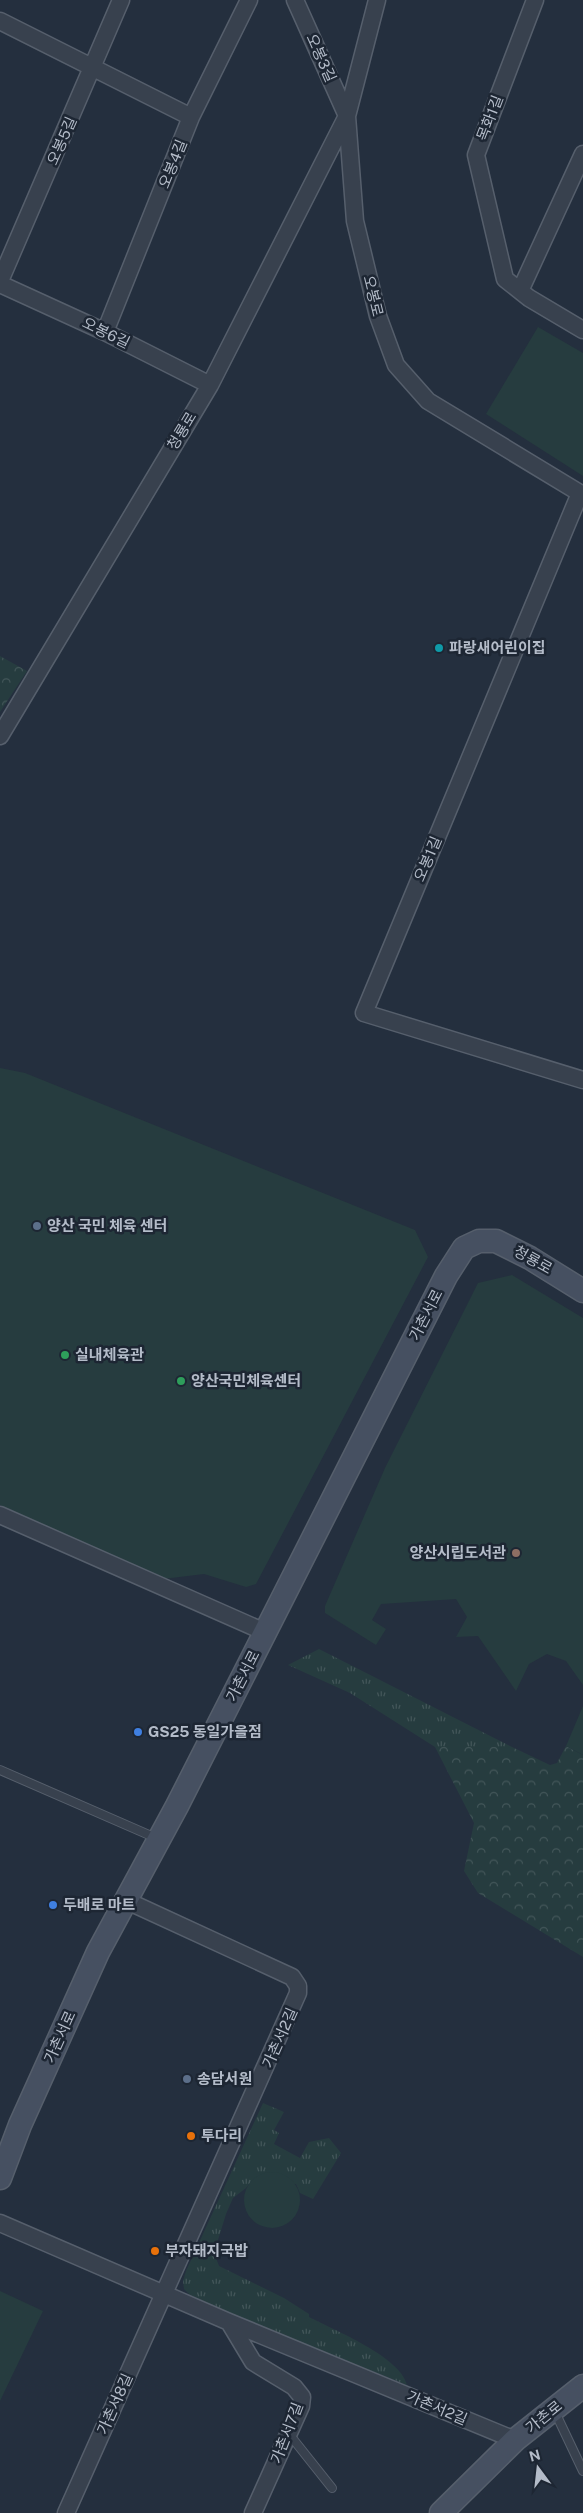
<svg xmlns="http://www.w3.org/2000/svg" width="583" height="2513" font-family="'Public Sans','Noto Sans KR',sans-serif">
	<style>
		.grass { fill: url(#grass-tufts) }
		.forest { fill: url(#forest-crowns) }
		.green { fill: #263c3f }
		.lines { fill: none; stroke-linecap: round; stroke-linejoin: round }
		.lane-casing { stroke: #565f6c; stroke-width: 10 }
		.street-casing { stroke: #565f6c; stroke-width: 19 }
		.secondary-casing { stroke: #565f6c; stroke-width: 25 }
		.lane { stroke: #38414e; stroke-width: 8 }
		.street { stroke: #38414e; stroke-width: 16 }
		.secondary { stroke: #465061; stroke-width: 22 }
		.culture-dot { fill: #0f9aa8; stroke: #1d2633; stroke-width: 2 }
		.service-dot { fill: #5c6f8a; stroke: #1d2633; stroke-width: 2 }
		.leisure-dot { fill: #2e9e5b; stroke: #1d2633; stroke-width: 2 }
		.education-dot { fill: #8d6e63; stroke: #1d2633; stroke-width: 2 }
		.shop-dot { fill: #3f7fe0; stroke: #1d2633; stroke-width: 2 }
		.food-dot { fill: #e8710a; stroke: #1d2633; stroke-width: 2 }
		.labels { text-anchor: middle; stroke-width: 5; stroke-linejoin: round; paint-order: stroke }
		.street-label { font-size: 15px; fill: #b4bcc9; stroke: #1d2633 }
		.poi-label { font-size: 15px; font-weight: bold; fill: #b4bcc9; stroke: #1d2633; text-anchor: start }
	</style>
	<defs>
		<pattern id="grass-tufts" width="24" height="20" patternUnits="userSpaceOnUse" patternTransform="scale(1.25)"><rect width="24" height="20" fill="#263c3f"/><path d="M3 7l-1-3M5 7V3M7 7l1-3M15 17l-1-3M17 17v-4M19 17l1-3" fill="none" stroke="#435659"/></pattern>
		<pattern id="forest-crowns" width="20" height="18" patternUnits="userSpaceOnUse" patternTransform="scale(1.25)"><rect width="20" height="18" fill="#263c3f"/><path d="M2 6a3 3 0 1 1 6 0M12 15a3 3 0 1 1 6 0" fill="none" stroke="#435659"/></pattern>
	</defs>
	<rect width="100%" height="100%" fill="#242f3e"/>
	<path class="grass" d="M319,1649L512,1747H435L350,1693L288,1665Z
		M263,2103L284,2112L274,2130L279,2133L274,2144L300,2158L309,2142L329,2138L341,2153L313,2199L300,2193L296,2184L252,2181L246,2188L233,2198L226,2214L214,2253L219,2266L284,2298L309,2314V2317C334,2330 401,2357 407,2385L224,2312L190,2295L184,2289L183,2281L186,2271Z"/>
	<path class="forest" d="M0,656L27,671L0,712Z
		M566,1746L583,1755V1957L478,1893L464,1871L474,1823L435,1747H512L550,1765L557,1763Z"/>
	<path class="green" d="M538,327L583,353V476L486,414Z
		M0,1068L25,1073L415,1230L428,1257L256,1584L246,1587L204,1574L163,1579L0,1505Z
		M512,1275L583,1318V1685L566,1661L547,1654L529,1664L516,1691L478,1636L456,1637L467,1617L456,1599L381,1604L372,1620L386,1629L376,1645L325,1613V1606L385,1468L478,1283Z
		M583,1706V1755L566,1746Z
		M244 2200a28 28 0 1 1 56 0a28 28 0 1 1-56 0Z
		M0,2291L43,2311L0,2401Z"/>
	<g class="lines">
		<defs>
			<path id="lane" d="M0,1770L156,1838
				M555,2412L583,2471
				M289,2434L332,2488"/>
			<path id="street" d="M377,0L347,116L355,221L378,316L396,365L428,401L583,495
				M535,0L476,155L505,279L529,298L583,330
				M0,21L191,117
				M0,281L121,0
				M0,284L105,332L210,385
				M520,291L583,154
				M105,332L191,117L249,0
				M580,493L364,1013L583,1080
				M0,736L210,385L347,116L295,0
				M0,1515L265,1632
				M0,2223L229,2322L515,2440
				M229,2322L253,2362L294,2387L302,2397L301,2406L253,2513
				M66,2513L298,1993V1986L292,1977L125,1900"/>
			<path id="secondary" d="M0,2178L20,2125L98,1952L177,1806L446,1276L464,1248L479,1241H496L530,1258L583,1291
				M441,2513L515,2440L583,2386"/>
		</defs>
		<use href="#lane" class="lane-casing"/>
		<use href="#street" class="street-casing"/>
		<use href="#secondary" class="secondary-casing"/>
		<use href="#lane" class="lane"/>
		<use href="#street" class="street"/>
		<use href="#secondary" class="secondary"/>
	</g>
	<circle class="culture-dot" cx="439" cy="648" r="5"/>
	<g class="service-dot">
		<circle cx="37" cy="1226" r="5"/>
		<circle cx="187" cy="2079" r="5"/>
	</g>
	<g class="leisure-dot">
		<circle cx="65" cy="1355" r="5"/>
		<circle cx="181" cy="1381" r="5"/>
	</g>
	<circle class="education-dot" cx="516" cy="1553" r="5"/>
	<g class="shop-dot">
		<circle cx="138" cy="1732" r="5"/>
		<circle cx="53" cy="1905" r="5"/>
	</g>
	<g class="food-dot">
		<circle cx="191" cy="2136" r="5"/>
		<circle cx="155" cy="2251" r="5"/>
	</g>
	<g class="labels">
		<g class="street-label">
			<text transform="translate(321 58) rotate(66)" y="5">오봉3길</text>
			<text transform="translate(490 118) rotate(-69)" y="5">목화1길</text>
			<text transform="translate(62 141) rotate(-66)" y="5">오봉5길</text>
			<text transform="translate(173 164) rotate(-68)" y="5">오봉4길</text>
			<text transform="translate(373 296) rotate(76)" y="5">오봉로</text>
			<text transform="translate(106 333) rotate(26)" y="5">오봉6길</text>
			<text transform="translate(182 431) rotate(-59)" y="5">청룡로</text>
			<text transform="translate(428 859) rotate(-67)" y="5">오봉1길</text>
			<text transform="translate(533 1260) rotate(29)" y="5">청룡로</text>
			<text transform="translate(426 1315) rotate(-63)" y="5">가촌서로</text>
			<text transform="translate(243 1676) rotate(-63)" y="5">가촌서로</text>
			<text transform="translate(60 2037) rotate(-66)" y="5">가촌서로</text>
			<text transform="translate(280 2038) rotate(-66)" y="5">가촌서2길</text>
			<text transform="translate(115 2404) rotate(-66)" y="5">가촌서8길</text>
			<text transform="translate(437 2408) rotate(23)" y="5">가촌서2길</text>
			<text transform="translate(544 2417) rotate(-39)" y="5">가촌로</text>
			<text transform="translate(287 2433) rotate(-69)" y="5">가촌서7길</text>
		</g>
		<g class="poi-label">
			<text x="449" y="653">파랑새어린이집</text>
			<text x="47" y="1231">양산 국민 체육 센터</text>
			<text x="75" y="1360">실내체육관</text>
			<text x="191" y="1386">양산국민체육센터</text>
			<text x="506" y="1558" text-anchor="end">양산시립도서관</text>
			<text x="148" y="1737">GS25 동일가을점</text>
			<text x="63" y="1910">두배로 마트</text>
			<text x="197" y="2084">송담서원</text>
			<text x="201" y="2141">투다리</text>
			<text x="165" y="2256">부자돼지국밥</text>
		</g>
	</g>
	<g transform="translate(538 2468) rotate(345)" stroke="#1d2633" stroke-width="4" paint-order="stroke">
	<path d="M0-4L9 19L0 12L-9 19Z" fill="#b4bcc9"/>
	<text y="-8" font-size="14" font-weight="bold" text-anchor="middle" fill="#b4bcc9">N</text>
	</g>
</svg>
